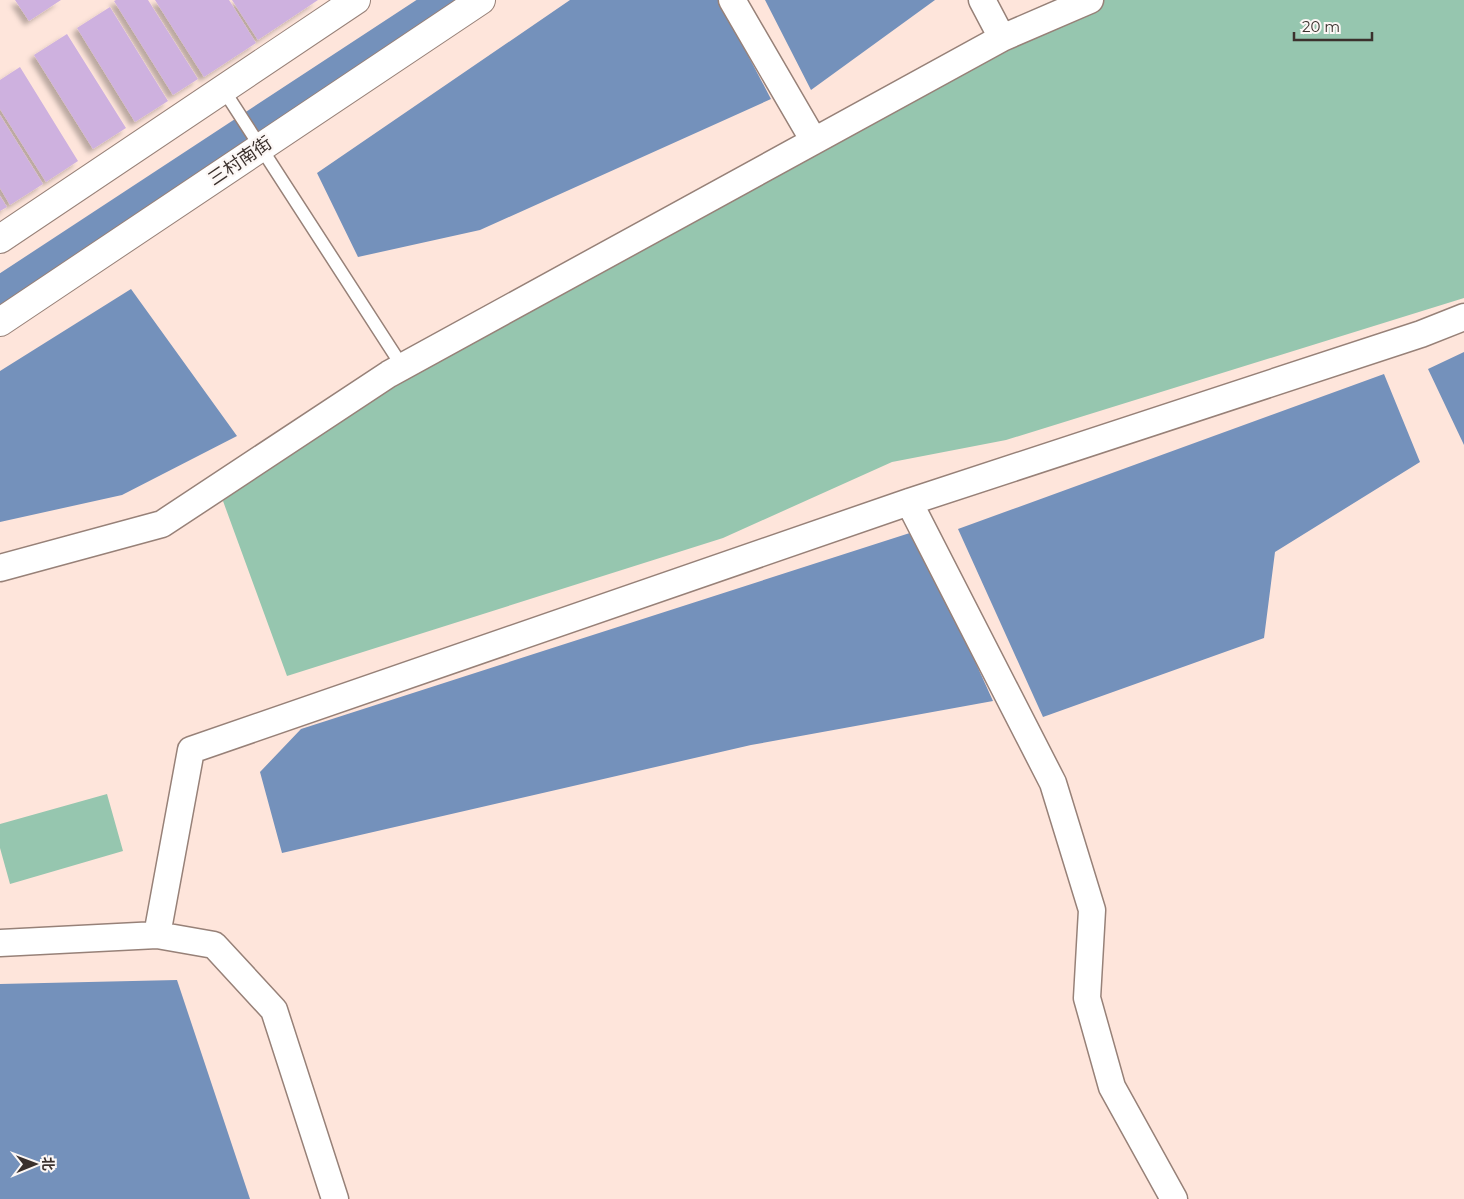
<svg xmlns="http://www.w3.org/2000/svg" width="1464" height="1199" font-family="Montserrat,'Noto Sans SC',sans-serif">
	<style>
		.green { fill: #96c6af }
		.water { fill: #7491bb }
		.lines { fill: none; stroke-linecap: round; stroke-linejoin: round }
		.canal { stroke: #7491bb; stroke-width: 28 }
		.building { fill: #ceb1df; filter: url(#shadow) }
		.service-casing { stroke: #978178; stroke-width: 15 }
		.minor-casing { stroke: #978178; stroke-width: 29 }
		.tertiary-casing { stroke: #978178; stroke-width: 30 }
		.service { stroke: #fff; stroke-width: 12 }
		.minor { stroke: #fff; stroke-width: 26 }
		.tertiary { stroke: #fff; stroke-width: 28 }
		.labels { text-anchor: middle; stroke-width: 4.5; stroke-linejoin: round; paint-order: stroke }
		.street-label { font-size: 18px; fill: #3b312d; stroke: #fcf7f5 }
	</style>
	<defs>
		<filter id="shadow"><feDropShadow dx="-4.5" dy="4.5" stdDeviation="2.5" flood-color="#0004"/></filter>
	</defs>
	<rect width="100%" height="100%" fill="#fee5db"/>
	<path class="green" d="M1089,0H1464V298L1006,440L892,462L723,538L287,676L223,501L420,345Z
		M107,794L123,851L10,884L0,848V824Z"/>
	<path class="water" d="M570,0H719L771,99L480,230L358,257L317,173Z
		M765,0H935L811,90Z
		M131,289L237,436L122,495L0,522V371Z
		M1464,352V445L1428,369Z
		M1384,374L1420,462L1275,552L1264,638L1043,717L958,529Z
		M916,531L993,701L751,745L282,853L260,772L301,729Z
		M177,980L250,1199H0V984Z"/>
	<g class="lines">
		<path class="canal" d="M0,290L442,0"/>
	</g>
	<path class="building" d="M15,0H61L29,21Z
		M116,0H148L198,79L173,95L114,1Z
		M155,0H229L256,43L204,77Z
		M232,0H318L258,40Z
		M110,7L168,101L135,122L77,28Z
		M67,34L126,128L93,149L34,55Z
		M20,67L78,161L46,182L0,109V80Z
		M0,115L43,184L10,205L0,188Z
		M0,196L7,207L0,211Z"/>
	<g class="lines">
		<defs>
			<path id="service" d="M223,89L402,366"/>
			<path id="minor" d="M732,0L814,141
				M982,0L1002,38
				M909,502L1053,783L1092,910L1087,998L1112,1087L1174,1199
				M0,568L162,524L389,374L1002,38L1090,0
				M157,935L191,750L909,502L1421,334L1464,317
				M0,943L157,935L214,945L274,1010L335,1199"/>
			<path id="tertiary" d="M0,239L356,0
				M0,322L481,0"/>
		</defs>
		<use href="#service" class="service-casing"/>
		<use href="#minor" class="minor-casing"/>
		<use href="#tertiary" class="tertiary-casing"/>
		<use href="#service" class="service"/>
		<use href="#minor" class="minor"/>
		<use href="#tertiary" class="tertiary"/>
	</g>
	<g class="labels">
		<g class="street-label">
			<text transform="translate(240 161) rotate(-34)" y="6">三村南街</text>
		</g>
	</g>
	<g transform="translate(35 1164) rotate(89)" stroke="#fcf7f5" stroke-width="4" paint-order="stroke">
	<path d="M0-4L9 19L0 12L-9 19Z" fill="#3b312d"/>
	<text y="-8" font-size="14" font-weight="bold" text-anchor="middle" fill="#3b312d">北</text>
	</g>
	<path d="M1294 32v8h78v-8" fill="none" stroke="#3b312d" stroke-width="2.5"/>
	<text x="1302" y="32" font-size="15" fill="#3b312d" stroke="#fcf7f5" stroke-width="4" paint-order="stroke">20 m</text>
</svg>
